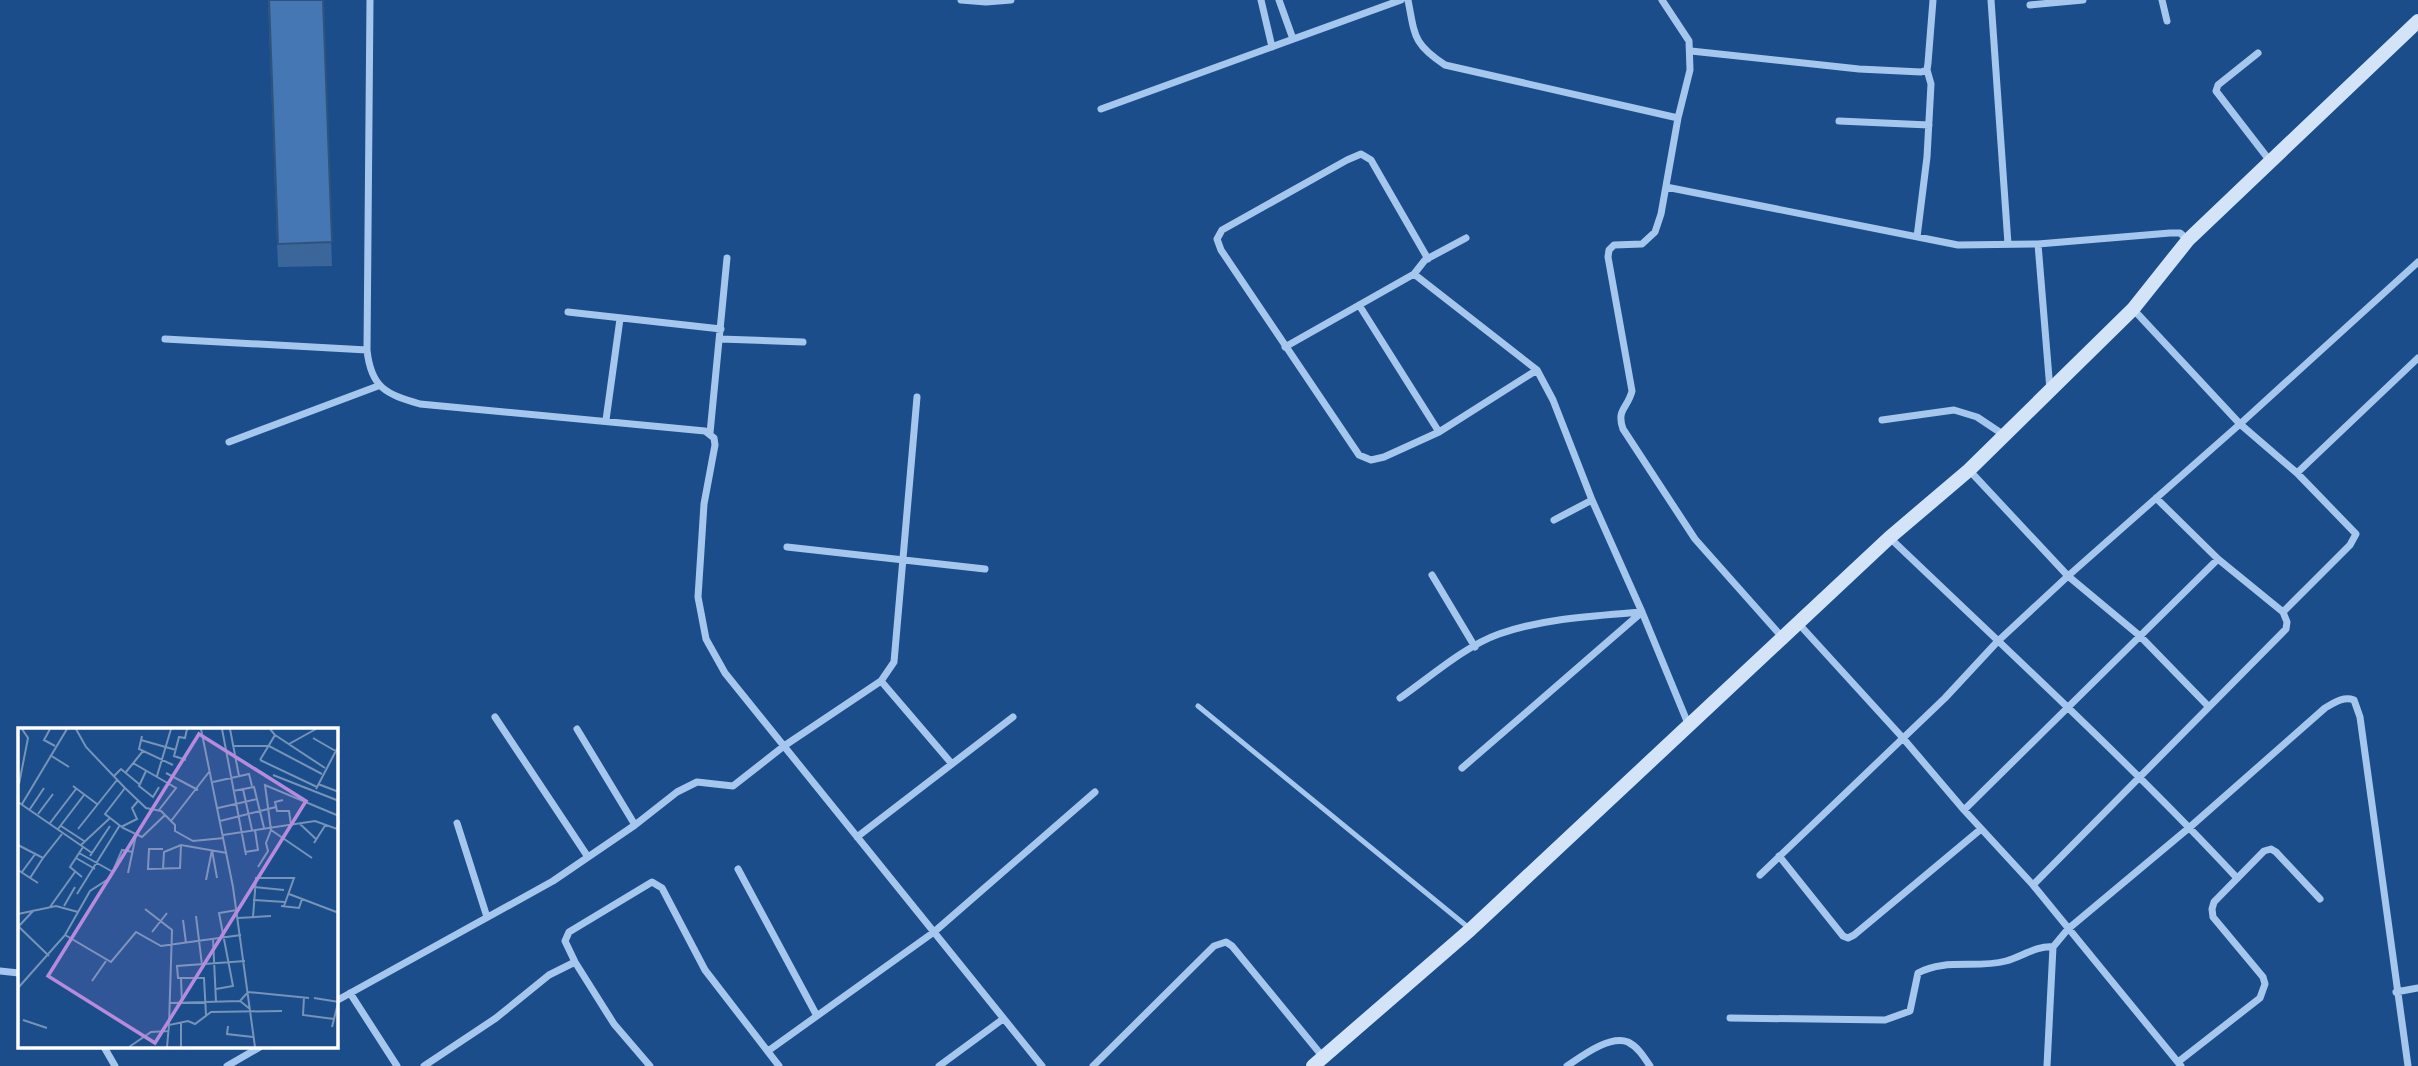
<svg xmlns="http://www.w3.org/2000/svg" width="2418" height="1066" font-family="'Asap Condensed',sans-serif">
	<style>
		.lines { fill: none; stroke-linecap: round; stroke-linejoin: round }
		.service { stroke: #a6c7ed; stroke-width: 5 }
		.minor { stroke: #a6c7ed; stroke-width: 7 }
		.secondary { stroke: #d3e4f9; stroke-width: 14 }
		.wall { fill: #3a669a }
		.building { fill: #4477b3; stroke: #30537d; stroke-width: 2 }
		.inset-road { fill: none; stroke: #7694b9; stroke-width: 2 }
		.view { fill: #b68bdc; fill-opacity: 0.15; stroke: #b68bdc; stroke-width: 3.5 }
		.inset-edge { fill: none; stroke: #fff; stroke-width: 3.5 }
	</style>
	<rect width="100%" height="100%" fill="#1b4d8b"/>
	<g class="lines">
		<path class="service" d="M1198,706L1469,928"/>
		<path class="minor" d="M370,0L367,350C371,388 386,394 420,404L705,431L714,438L715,445L704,504L698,597L706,639L725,673L1042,1066
			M961,0L986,2L1011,0
			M1261,0L1272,47
			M1279,0L1293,39
			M1408,0C1415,36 1413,44 1445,65L1678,118
			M1662,0L1689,41L1690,70L1678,118L1661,214L1655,232L1642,244L1614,245L1609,250L1608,257L1632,391C1628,408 1616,409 1623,429L1695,539L1782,637
			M1991,0L2008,244
			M2162,0L2167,21
			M2030,5L2083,0
			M1691,51L1859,69L1921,72L1927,70L1928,63L1933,0
			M2258,53L2218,85L2216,91L2270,161
			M1101,109L1401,0
			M1839,121L1929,125
			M1666,187L1958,245L2038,244L2170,233H2180L2188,240
			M1917,237L1927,157L1931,84L1927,70
			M2038,244L2050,390
			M1428,259L1371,160L1361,154L1347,160L1222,230L1217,239L1221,250L1359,455L1371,460L1384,457L1439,432L1537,370
			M1414,274L1425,260L1466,238
			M1359,305L1439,432
			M2133,309L2240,424L2297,473L2356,534L2350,545L2283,612
			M568,312L721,329
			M165,339L367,350
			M720,339L803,342
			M1285,347L1414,274L1537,370L1553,400L1592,500L1642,612L1689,726
			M606,420L620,319
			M1882,420L1954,410L1977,417L2004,435
			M710,433L727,258
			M229,442L378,386
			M1969,470L2068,576L2140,636L2209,707
			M2297,473L2418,358
			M1554,520L1592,500
			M1890,538C2007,650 2127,760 2237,878
			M787,547L985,569
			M1432,575L1475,647
			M1798,623L1902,737L1964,810L2033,885L2181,1066
			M881,681L952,764
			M1400,698C1430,677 1465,646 1499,634C1545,618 1594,616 1642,612L1462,768
			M495,717L588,857
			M577,729L635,825
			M1964,810L2218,559
			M457,823L487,917
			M857,837L1013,717
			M1779,856L1843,936L1848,938L1854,935L1981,829
			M738,869L817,1016
			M1760,875L1945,698L1997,642L2068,576L2240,424L2418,262
			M2033,885L2286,629L2287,622L2283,612L2218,559L2156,498
			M0,971L19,973
			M2396,992L2418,988
			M350,993L397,1066
			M336,1001L553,881L635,825L677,792L697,782L733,786L784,746L881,681L894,662L917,397
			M1730,1018L1885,1020L1910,1011L1918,973C1945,958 1977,969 2006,961C2021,957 2038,945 2053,947
			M104,1047L115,1066
			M768,1051L934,932L1095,792
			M2178,1062L2260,998L2265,984L2263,977L2213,917L2212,909L2214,902L2264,851L2271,849L2276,852L2320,899
			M227,1066L260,1047
			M424,1066L496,1018L549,975L575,962
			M650,1066L614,1024L575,962L565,941L569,932L652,882L662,888L705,970L779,1066
			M939,1066L1003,1019
			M1093,1066L1214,946L1226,942L1232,946L1323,1057
			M1567,1066C1582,1056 1609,1035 1628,1042C1638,1047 1644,1057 1650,1066
			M2047,1066L2053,947L2068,929L2190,827L2325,708C2334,703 2343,696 2354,700L2360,717L2408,1066"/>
		<path class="secondary" d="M1313,1066L1470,930L1889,538L1969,470L2133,309L2188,240L2418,21"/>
	</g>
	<path class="wall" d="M268,0H323L332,266L278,267Z"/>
	<path class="building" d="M269,0H323L332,242L278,244Z"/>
	<g transform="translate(18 728)">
		<rect width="320" height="320" fill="#1b4d8b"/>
		<path class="inset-road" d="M32,1L26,12L37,18M58,1L68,19L107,60L128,80L143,83L157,97V103L175,113L206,110M183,1L215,159L237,319M204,1L228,127M212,1L221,48M257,7L307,40M124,8L121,21L155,37M295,10L321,25M123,12L158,22M271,16L298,1M215,18H251L304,46M32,27L51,39M168,32L156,28L161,9L167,10L169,1M242,32L299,59M242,32L257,7L252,1M115,35L158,60L141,82M128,43L121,58L135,69L141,59M108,44L125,23M148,45L180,62M255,47L321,73M96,48L103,41L121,56M139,48L153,1M195,54L231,46L234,58M1,56L10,10L4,1M300,56L321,64M55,58L79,76M107,60L87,86L105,100L124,109L147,87M225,61L234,102M298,61L321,17M215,63L236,59L246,100M265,72L257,74L259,83H271L273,97M0,74L74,125M4,76L49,1M200,80L239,71M12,81L26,60M20,86L35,66M153,93L191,44M202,93L258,79M32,95L58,61M281,95L299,112M43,98L66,113M103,99L119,91L114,80L120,73M40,101L66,67M60,101L99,52M205,107L297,93L319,101L321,93M296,115L308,96M0,117L25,130L44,106M63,117L92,90M145,121H131L130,141L162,140L163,117M227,124L240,122L237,102M61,125L95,144M72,128L92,98M58,130L77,141M294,130L253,102L247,57L321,88M240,139L250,123L248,115L253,102M145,141L146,124L163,117L209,125M0,142L20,155M4,144L18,125M110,145L118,107M64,149L52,139L65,119M12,150L25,130M188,152L194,122L199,150M235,159L266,162M59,166L102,97M271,166L321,185M235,172L267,174M46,178L57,159M263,178L281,180L284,171M32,179L57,144M127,181L154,202L151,297M0,186L38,178L60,184M178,188L184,237M235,189L238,150H276L266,178M220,190L253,188M165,192L168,215M0,198L31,228M0,199L16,182M134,204L149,185M47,207L72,163L92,150L104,122L115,124M195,211L198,274M163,251L164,275M74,253L88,233M0,260L47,207L93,234L118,204L143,218L223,207M198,261L215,258L201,185L219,182M286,269L285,287L316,291M296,270L321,274M152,275L222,273M232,281L222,273L230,264L291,270M188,287L186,250H160L159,238L227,233M5,292L29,300M210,298L209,306L235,309M314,299L321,271M111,319L133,304L150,303M149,319L151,297L170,293L177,296L193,284L264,283M163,319V294"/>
		<path class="view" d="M181,6L288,73L137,315L30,248Z"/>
		<rect width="320" height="320" class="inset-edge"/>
	</g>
</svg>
